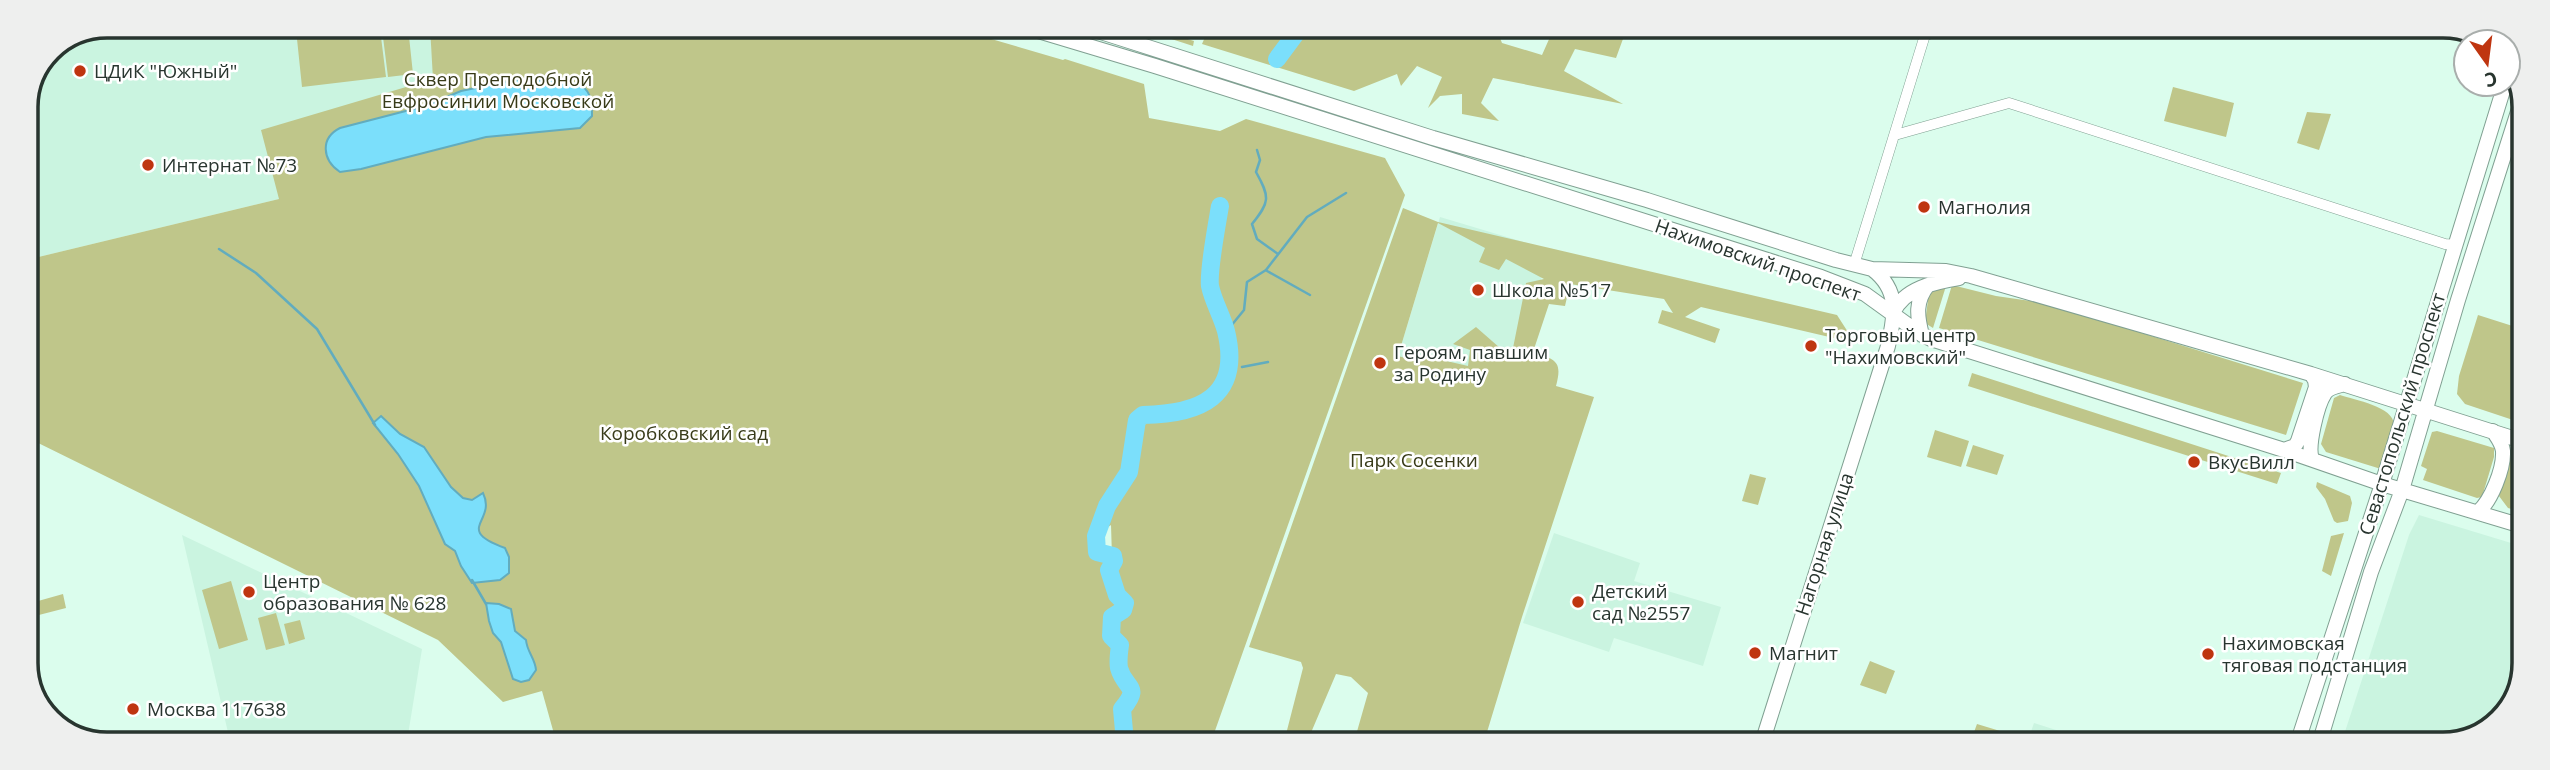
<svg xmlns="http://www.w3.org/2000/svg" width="2550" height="770" font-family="'Open Sans',sans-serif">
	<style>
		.built { fill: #caf4e0 }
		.green { fill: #bfc68a; fill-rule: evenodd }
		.water { fill: #7bdffb; stroke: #62acbe; stroke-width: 2 }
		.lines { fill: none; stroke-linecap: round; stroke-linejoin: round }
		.stream { stroke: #62acbe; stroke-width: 2.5 }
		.river { stroke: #7bdffb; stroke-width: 18 }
		.street-casing { stroke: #80a092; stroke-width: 11 }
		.secondary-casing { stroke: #80a092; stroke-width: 16 }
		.street { stroke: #fff; stroke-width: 10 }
		.secondary { stroke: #fff; stroke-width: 14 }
		.poi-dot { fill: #bf3510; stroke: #fff; stroke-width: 2.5 }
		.labels { text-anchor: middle; stroke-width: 5; stroke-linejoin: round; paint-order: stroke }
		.poi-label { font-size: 19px; fill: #28352f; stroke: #fff; text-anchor: start }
		.park-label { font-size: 19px; fill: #383b19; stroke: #fff }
		.street-label { font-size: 19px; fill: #28352f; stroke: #fff }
		.rim { fill: none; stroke: #28352f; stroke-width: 3.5 }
	</style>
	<rect width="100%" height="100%" fill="#dbfded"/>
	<path class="built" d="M108,26L430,27L434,79L279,199L26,260V107L50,50Z
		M1440,217L1550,250L1508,389L1398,356Z
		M2419,515L2521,546V684L2492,727L2443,744H2341L2409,535Z
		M1554,533L1640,563L1634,581L1721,607L1703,666L1614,638L1609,652L1523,623Z
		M182,535L422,649L407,741H230Z
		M2034,723L2097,743H2027Z"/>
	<path class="green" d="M408,27L413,74L388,77L382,29Z
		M430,27H950L1063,60L1065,59L1144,84L1149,118L1220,131L1246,119L1385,158L1405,195L1211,742L556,741L542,691L503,702L438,640L26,437V260L279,199L261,130L433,79ZM1111,525L1112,557L1096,553L1095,536Z
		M1209,28H1475V32L1482,28H1496L1502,43L1542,55L1554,28H1627L1616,58L1575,49L1564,71L1623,104L1493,78L1481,103L1499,121L1462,114V94L1440,96L1428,108L1442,77L1417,66L1401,86L1397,74L1354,91L1202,44Z
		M380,29L386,77L302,87L297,39Z
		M1156,29L1194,41L1193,46L1153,33Z
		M2173,87L2234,103L2226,137L2164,121Z
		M2307,112L2331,114L2319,150L2297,143Z
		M1403,208L1438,222L1837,315L1855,343L1701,307L1685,317L1720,329L1715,343L1658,323L1662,310L1673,313L1664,299L1570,284L1565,306L1549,304L1533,352C1555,360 1563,360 1556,386L1594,397L1522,617L1484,742H1354L1368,693L1351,677L1336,674L1307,742H1284L1303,668L1301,662L1249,647ZM1438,223L1485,248L1479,262L1499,270L1506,259L1544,279L1526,283L1513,348H1500L1476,327L1453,344L1470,350L1468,366L1412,353L1406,356L1417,361L1398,356Z
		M1952,285L1996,296L2045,303L2303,383L2286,435L1939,328Z
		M1946,286L1933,328L1925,323L1929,292L1933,289Z
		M2478,315L2522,329V359L2520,367L2522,369V423L2465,404L2457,394L2459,376Z
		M1972,373L2281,473L2277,484L1968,386Z
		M2340,395C2355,400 2396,407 2394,426C2394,440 2385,456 2381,469L2326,452L2321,444L2334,398Z
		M1935,430L1969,441L1961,467L1927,457Z
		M2437,431L2494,448V457L2482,497L2477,498L2423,480L2427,469L2421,466L2432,432Z
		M1973,445L2004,455L1997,475L1966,466Z
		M2514,456H2522V512L2508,508L2499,496L2509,458Z
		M1750,474L1766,478L1758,505L1742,501Z
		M2317,482L2350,496L2352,503L2348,521L2337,523L2334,521L2325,499L2316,487Z
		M2344,533L2331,576L2322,571L2331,536Z
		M231,581L248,640L219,649L202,590Z
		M63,594L66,608L35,616L31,603Z
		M276,613L285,645L266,650L258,618Z
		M300,620L305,639L289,644L284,624Z
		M1870,661L1895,671L1886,694L1860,685Z
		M1977,724L2010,734L2006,743H1970Z"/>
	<path class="water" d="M515,80C530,80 569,78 582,86C592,93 592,105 592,116L580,128L486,137L361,169L340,172C322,160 320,138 340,128L425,106L461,91Z
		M381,416L400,434L424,447L451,487L463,498L472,500L483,493C497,522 453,529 505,548L509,557V573L500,580L472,583L461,566L455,551L445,544L419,486L398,454L373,423Z
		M486,603L499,604L511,609L515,631L526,640C527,652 535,658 536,670L529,680L521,682L513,679L501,642L493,633L489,621Z"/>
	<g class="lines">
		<path class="stream" d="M1257,150L1260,160L1256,172C1270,197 1270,202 1252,224L1257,239L1278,254
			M219,249L256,273L317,329L375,425
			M1267,271L1310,295
			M1226,332L1244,310L1247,282L1266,270L1307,217L1346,193
			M1242,367L1268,362
			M1230,371L1235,370
			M472,580L486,604"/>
		<path class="river" d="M1277,59L1300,28
			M1125,742L1122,709C1142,685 1125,690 1119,668C1118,662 1119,652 1120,645L1111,636L1112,617L1123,610L1125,603L1117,595L1109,570L1114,561L1113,556L1097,552L1096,536L1107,506L1129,472L1137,420L1143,415C1200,414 1242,397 1226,331C1222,316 1213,301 1210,286C1208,271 1217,224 1220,206"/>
		<defs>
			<path id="street" d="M1895,135L2009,103L2445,244L2455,245
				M1854,265L1925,35L1949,29"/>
			<path id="secondary" d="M1025,27L1155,66L1821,277L1865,294L1919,333L1931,339L2284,450L2382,484L2522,526
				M1085,27L1433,138L1647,200L1836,260L1872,269L1946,271L1971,276L2311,374L2522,441
				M2508,75L2510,68
				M1893,313C1904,288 1935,282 1959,278
				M1922,335C1917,316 1915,301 1928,285
				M2284,450L2295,446L2298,441L2316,387L2315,380L2311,374
				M2312,459C2307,447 2317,405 2325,393C2329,387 2338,386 2345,384
				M2478,512C2491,501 2504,469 2503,451C2502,443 2497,437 2493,431
				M1762,743L1888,346C1895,316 1900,290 1872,269
				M2297,744L2382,484L2505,84
				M2319,744L2371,572L2402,490L2458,300L2522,99"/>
		</defs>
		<use href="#street" class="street-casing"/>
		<use href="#secondary" class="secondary-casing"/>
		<use href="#street" class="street"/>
		<use href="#secondary" class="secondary"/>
	</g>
	<g class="poi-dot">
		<circle cx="80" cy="71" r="7"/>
		<circle cx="148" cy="165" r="7"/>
		<circle cx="1924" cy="207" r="7"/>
		<circle cx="1478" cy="290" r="7"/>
		<circle cx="1811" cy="346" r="7"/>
		<circle cx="1380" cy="363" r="7"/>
		<circle cx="2194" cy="462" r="7"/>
		<circle cx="249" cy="592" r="7"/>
		<circle cx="1578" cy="602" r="7"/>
		<circle cx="1755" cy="653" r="7"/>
		<circle cx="2208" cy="654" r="7"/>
		<circle cx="133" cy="709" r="7"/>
	</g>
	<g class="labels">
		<g class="poi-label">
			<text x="94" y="78">ЦДиК "Южный"</text>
			<text x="162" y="172">Интернат №73</text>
			<text x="1938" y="214">Магнолия</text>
			<text x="1492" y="297">Школа №517</text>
			<text x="1825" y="342">Торговый центр<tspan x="1825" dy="22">"Нахимовский"</tspan></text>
			<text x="1394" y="359">Героям, павшим<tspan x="1394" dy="22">за Родину</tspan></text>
			<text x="2208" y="469">ВкусВилл</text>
			<text x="263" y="588">Центр<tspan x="263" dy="22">образования № 628</tspan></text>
			<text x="1592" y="598">Детский<tspan x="1592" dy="22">сад №2557</tspan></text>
			<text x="2222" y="650">Нахимовская<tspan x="2222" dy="22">тяговая подстанция</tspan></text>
			<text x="1769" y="660">Магнит</text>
			<text x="147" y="716">Москва 117638</text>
		</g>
		<g class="park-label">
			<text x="498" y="86">Сквер Преподобной<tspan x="498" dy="22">Евфросинии Московской</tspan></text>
			<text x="684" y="440">Коробковский сад</text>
			<text x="1414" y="467">Парк Сосенки</text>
		</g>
		<g class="street-label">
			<text transform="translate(1758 260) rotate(19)" y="7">Нахимовский проспект</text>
			<text transform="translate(2402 414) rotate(-73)" y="7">Севастопольский проспект</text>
			<text transform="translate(1824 544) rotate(-72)" y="7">Нагорная улица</text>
		</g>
	</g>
	<path d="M0 0H2550V770H0ZM107 38H2443A69 69 0 0 1 2512 107V663A69 69 0 0 1 2443 732H107A69 69 0 0 1 38 663V107A69 69 0 0 1 107 38Z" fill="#eeefee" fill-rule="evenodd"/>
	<path class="rim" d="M107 38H2443A69 69 0 0 1 2512 107V663A69 69 0 0 1 2443 732H107A69 69 0 0 1 38 663V107A69 69 0 0 1 107 38Z"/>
	<g transform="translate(2487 63) rotate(166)"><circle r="33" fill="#ffffff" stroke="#a9aeac" stroke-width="2"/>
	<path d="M0-5L12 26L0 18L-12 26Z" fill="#bf3510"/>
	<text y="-10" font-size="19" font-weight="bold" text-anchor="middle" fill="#28352f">С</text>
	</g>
</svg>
